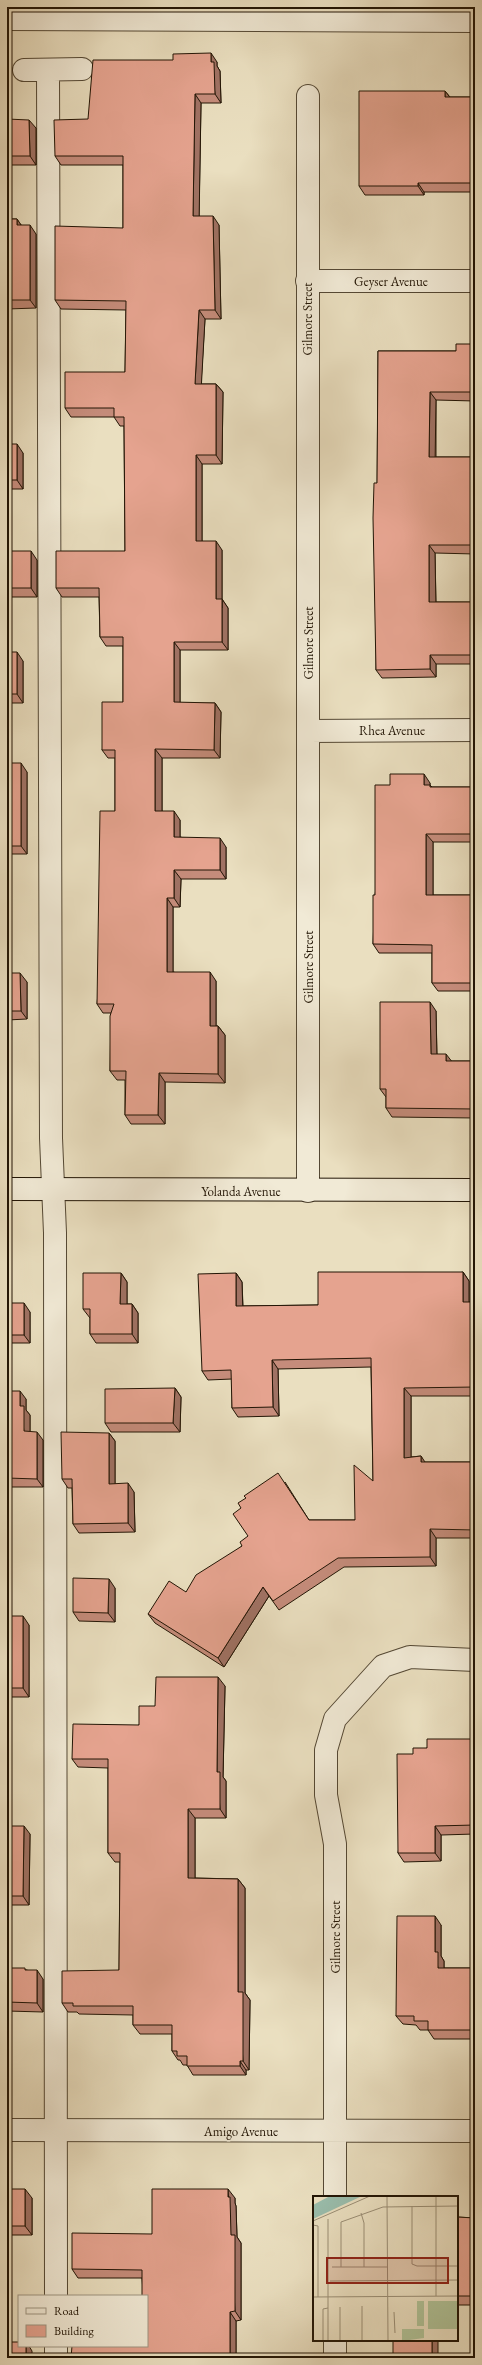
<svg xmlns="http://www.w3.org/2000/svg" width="482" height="2365" font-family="'EB Garamond',serif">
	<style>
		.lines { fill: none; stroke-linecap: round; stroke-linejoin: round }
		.lane-casing { stroke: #544834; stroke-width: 24 }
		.street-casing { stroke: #544834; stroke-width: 24 }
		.secondary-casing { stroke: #221505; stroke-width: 24 }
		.lane { stroke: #f1ead6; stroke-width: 22 }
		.street { stroke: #f1ead6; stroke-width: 22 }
		.secondary { stroke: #f1ead6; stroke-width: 22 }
		.wall { fill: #c58c7b; stroke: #221505 }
		.shaded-wall { fill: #a07264; stroke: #221505 }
		.building { fill: #e5a38f; stroke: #221505 }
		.labels { text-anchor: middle; stroke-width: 3; stroke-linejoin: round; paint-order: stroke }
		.street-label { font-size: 13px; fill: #221505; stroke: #f1ead6 }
		.inset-road { fill: none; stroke: #9a8e75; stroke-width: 1 }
		.view { fill: #8f2418; fill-opacity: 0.15; stroke: #8f2418; stroke-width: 2 }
		.inset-edge { fill: none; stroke: #221505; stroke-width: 2 }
	</style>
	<rect width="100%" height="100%" fill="#eadfc0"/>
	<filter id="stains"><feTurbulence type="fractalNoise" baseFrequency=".005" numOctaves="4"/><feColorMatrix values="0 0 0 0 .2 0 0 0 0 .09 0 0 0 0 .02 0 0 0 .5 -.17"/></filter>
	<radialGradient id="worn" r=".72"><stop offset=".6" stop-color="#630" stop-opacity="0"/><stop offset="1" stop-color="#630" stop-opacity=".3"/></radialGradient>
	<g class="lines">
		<defs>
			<path id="lane" d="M7,19L475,21
				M24,70L82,69
				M48,70L51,1138L55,1233L56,2296
				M56,2346V2358"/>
			<path id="street" d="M308,96V1191
				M307,281H475
				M308,731L475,730
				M7,2130L475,2131
				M335,2197V1844L326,1795V1750L335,1719L383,1666L410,1657L475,1660
				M335,2340V2358"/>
			<path id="secondary" d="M7,1189L475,1190"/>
		</defs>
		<use href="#lane" class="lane-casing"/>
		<use href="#street" class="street-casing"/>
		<use href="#secondary" class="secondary-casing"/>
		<use href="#lane" class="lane"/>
		<use href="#street" class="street"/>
		<use href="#secondary" class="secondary"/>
	</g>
	<path class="wall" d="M217,62V66L220,71L221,103H201L199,216L219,225L221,319H205L201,384H216L223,392L222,464H202V541L222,550V599L228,608V650H180V703H215L221,712L220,758H162V811L180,820V837L226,847V879H181L180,907H173V972L216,981V1026H218L225,1035V1083L165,1082V1124H131L125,1115V1080H117L110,1071L111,1013H103L97,1004L115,811V758H108L102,750L123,702V646H106L100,637L99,597H62L56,588L125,551L124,426H120L114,417H71L65,408L125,372L126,310L61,309L55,300L123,228V165H61L55,156L88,119Z
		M445,91L450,97H475V192H424V195H365L359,186Z
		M7,119L36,128V165H7Z
		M7,219H17L21,225L36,234V308L7,309Z
		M475,344V401L436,400V457H475V554L435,553L436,602H475V664H436V677L382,678L376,670L378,351H456Z
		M7,444L23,453V489H7Z
		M7,551L37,560V597H7Z
		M7,652L23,661V703H7Z
		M7,763L27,772V854H7Z
		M430,783V785L432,787H475V842H433V895H475V991H438L432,983V953H379L373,944L375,895L390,785Z
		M7,973L27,982V1019L7,1020Z
		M436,1011L437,1054L451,1061H475V1118L392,1117L386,1108V1097L380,1089Z
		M463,1272L469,1281V1302H475V1396H411V1457L421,1456L424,1462H475V1538H436V1566L344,1567L279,1610L269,1596L224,1667L155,1623L148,1614L186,1592L242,1546L285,1482L309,1520H355L373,1481L371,1367L278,1369L279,1416L238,1417L232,1408V1379L208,1380L202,1371L236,1273L242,1282L243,1306L318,1305Z
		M121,1273L127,1282V1304H132L138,1313V1343H96L90,1334V1318L83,1309Z
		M7,1303L30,1312V1343H7Z
		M175,1388L181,1397L180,1432H111L105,1423Z
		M7,1391L26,1399V1410L30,1415V1432L43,1440V1487H7Z
		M109,1433L115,1441V1484L134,1492L135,1532L79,1533L73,1524L72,1488H68L62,1479Z
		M115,1588V1622L79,1621L73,1612Z
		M7,1616L29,1625V1697H7Z
		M225,1686L223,1777L226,1781V1818H195V1878L238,1879L245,1888V1993L250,2000L249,2070H246V2075H193L187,2065H183L180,2060H178L172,2051V2034H140L133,2025V2015L79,2014L77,2012H68L62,2003L119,1970L120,1862H115L108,1853V1768L78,1767L72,1759L139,1725L155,1706Z
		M475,1739V1834L441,1835V1861L404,1862L398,1853L413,1754L427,1748Z
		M7,1826L30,1834L29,1905H7Z
		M441,1925V1956L444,1961V1968H475V2039H434L428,2030H420L416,2025L403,2024L396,2016Z
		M7,1968L27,1970L43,1979V2012L7,2011Z
		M7,2189L32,2198V2235H7Z
		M235,2198V2203L236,2206L237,2237L241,2243V2320L236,2321V2358L147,2346L142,2278H78L72,2269Z
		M457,2217L475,2218V2305H457Z"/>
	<path class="shaded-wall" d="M211,53L217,62V66L220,71L221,103L215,94L211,62Z
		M445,91L452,100L445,97Z
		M195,94L201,103L199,225L193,216Z
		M29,120L36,128V165L30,156Z
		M418,183L424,192V195L418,186Z
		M213,216L219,225L221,319L215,310Z
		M17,219L23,228L17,225Z
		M30,225L36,234V308L30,300Z
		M199,310L205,319L201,392L195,384Z
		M216,384L223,392L222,464L216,455Z
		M430,392L436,400L435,466L429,457Z
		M17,444L23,453V489L17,480Z
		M196,455L202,464V550L196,541Z
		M216,541L222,550V608L216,599Z
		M429,545L435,553L436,611L429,602Z
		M31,551L37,560V597L31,588Z
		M222,599L228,608V650L222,642Z
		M174,642L180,650V711L174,702Z
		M17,652L23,661V703L17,694Z
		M430,655L436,664V677L430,669Z
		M215,703L221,712L220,758L214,750Z
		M155,749L162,758V820L155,811Z
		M21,763L27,772V854L21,846Z
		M424,774L430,783V794L424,785Z
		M174,811L180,820V846L174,837Z
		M426,834L433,842V904L426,895Z
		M220,838L226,847V879L220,870Z
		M174,870L181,879L180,907L174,898Z
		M167,898L173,907V981L167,972Z
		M210,972L216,981V1035L210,1026Z
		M20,973L27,982V1019L21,1011Z
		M430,1002L436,1011L437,1063L431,1054Z
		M218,1026L225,1035V1083L218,1074Z
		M446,1054L453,1063L446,1061Z
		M159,1073L165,1082V1124L158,1115Z
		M463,1272L469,1281V1311L463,1302Z
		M121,1273L127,1282V1313L120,1304Z
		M236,1273L242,1282L243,1315L236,1306Z
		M24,1303L30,1312V1343L24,1335Z
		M132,1304L138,1313V1343L132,1334Z
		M272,1360L278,1369L279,1416L273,1407Z
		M175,1388L181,1397L180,1432L173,1423Z
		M404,1388L411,1396V1466L404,1458Z
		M20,1391L26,1399V1410L30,1415V1440L24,1431L20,1406Z
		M37,1432L43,1440V1487L37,1479Z
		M109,1433L115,1441V1493L109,1484Z
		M421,1456L427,1465L421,1462Z
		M128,1483L134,1492L135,1532L128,1523Z
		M430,1529L436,1538V1566L430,1557Z
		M109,1579L115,1588V1622L108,1613Z
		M263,1587L269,1596L224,1667L218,1658Z
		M23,1616L29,1625V1697L23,1688Z
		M218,1677L225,1686L223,1777L226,1781V1818L220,1809L217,1772Z
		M188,1809L195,1818V1887L188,1878Z
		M24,1826L30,1834L29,1905L23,1896Z
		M435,1826L441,1835V1861L435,1853Z
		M238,1879L245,1888V1993L250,2000L249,2070L243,2061L238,1992Z
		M435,1916L441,1925V1956L444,1961V1977L438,1968L435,1952Z
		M37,1970L43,1979V2012L37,2003Z
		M240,2061L246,2070V2075L240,2066Z
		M25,2189L32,2198V2235L25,2226Z
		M228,2189L235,2198V2203L236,2206L237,2237L241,2243V2320L235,2311Z
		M230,2312L236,2321V2358H230Z
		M432,2340H438V2358H432Z
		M26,2346H29L32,2351V2358H26Z"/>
	<path class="building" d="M211,53V62H214L215,94H195L193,216H213L215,310H199L195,384H216V455H196V541H216V599H222V642H174V702L215,703L214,750L155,749V811H174V837L220,838V870H174V898H167V972H210V1026H218V1074L159,1073L158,1115H125L126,1071H110V1016L114,1004H97L100,811H115V750H102V702H123V637H100L99,588H56V551H125L124,417H114V408H65V372H125L126,301L55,300V226L123,228V156H55L54,120L88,119L93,60H173V54Z
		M359,91H445V97H475V183H418V186H359Z
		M7,119L29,120L30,156H7Z
		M7,219H17V225H30V300H7Z
		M456,344H475V392H430L429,457H475V545H429V602H475V655H430V669L376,670L373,518L374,483H377L378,351H456Z
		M7,444H17V480H7Z
		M7,551H31V588H7Z
		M7,652H17V694H7Z
		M7,763H21V846H7Z
		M390,774H424V785H430V787H475V834H426V895H475V983H432V945L373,944V895H375V785H390Z
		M7,973H20L21,1011H7Z
		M380,1002H430L431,1054H446V1061H475V1109L386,1108V1089H380Z
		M318,1272H463V1302H475V1387L404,1388V1458L421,1456V1462H475V1530L430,1529V1557L338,1558L273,1601L263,1587L218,1658L148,1614L169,1581L186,1592L196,1575L242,1546L240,1542L248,1536L233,1514L241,1508L238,1503L246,1498L244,1496L278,1473L309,1520H355L354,1465L373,1481L371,1358L272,1360L273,1407L232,1408L231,1370L202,1371L198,1274L236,1273V1306L318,1305Z
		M83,1273H121L120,1304H132V1334H90V1309H83Z
		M7,1303H24V1335H7Z
		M175,1388L173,1423H105V1389Z
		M7,1391H20V1406H24V1431L37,1432V1479L7,1478Z
		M61,1432L109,1433V1484L128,1483V1523L73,1524L72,1479H62Z
		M73,1578L109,1579L108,1613L73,1612Z
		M7,1616H23V1688H7Z
		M156,1677H218L217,1772H220V1809H188V1878L238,1879V1992H243V2061H240V2066H187V2056H177V2051H172V2025H133V2006H73V2003H62V1971L119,1970L120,1853H108V1759H72L73,1724L139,1725V1706H155Z
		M427,1739H475V1825L435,1826V1853H398L397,1754H413V1748H427Z
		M7,1826H24L23,1896H7Z
		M397,1916H435V1952H438V1968H475V2030H428V2021H414V2016H396Z
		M7,1968H25V1970H37V2003L7,2002Z
		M7,2189H25V2226H7Z
		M152,2189H228V2197H230L231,2235H235V2311L230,2312V2358H71L72,2346H147V2296H142V2270L72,2269V2233L152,2234Z
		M457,2217L475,2218V2296H457Z
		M393,2340H432V2358H393Z
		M7,2342H19V2346H26V2358H7Z"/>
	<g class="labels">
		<g class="street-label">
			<text x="391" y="286">Geyser Avenue</text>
			<text transform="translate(307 319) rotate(-90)" y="5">Gilmore Street</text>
			<text transform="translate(308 643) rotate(-90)" y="5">Gilmore Street</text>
			<text x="392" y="735">Rhea Avenue</text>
			<text transform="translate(308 967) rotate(-90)" y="5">Gilmore Street</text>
			<text x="241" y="1196">Yolanda Avenue</text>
			<text transform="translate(335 1937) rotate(-90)" y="5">Gilmore Street</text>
			<text x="241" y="2136">Amigo Avenue</text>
		</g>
	</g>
	<g transform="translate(313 2196)">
		<rect width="145" height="145" fill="#eadfc0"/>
		<path d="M104,105H111V130H104ZM145,105V133H115V105ZM89,133H111V142L89,145Z" fill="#b0c398"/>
		<path d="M17,0H49L0,23V9Z" fill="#99bdac"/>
		<path class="inset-road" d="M123,0V100M74,1L75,145M99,10V68L104,70H145M48,17L51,27V71M0,25L57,0M0,29L5,30V101M19,71H75M28,71V26L70,11L145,10M17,85L145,84M0,101L145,100M49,110V145M27,111V145M81,116L82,137M10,145V113L15,112M15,145V23"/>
		<path class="view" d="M14,62H135V87H14Z"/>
		<rect width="145" height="145" class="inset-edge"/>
	</g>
	<rect width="482" height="2365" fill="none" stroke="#eadfc0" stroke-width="24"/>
	<rect x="8" y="8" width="466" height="2349" fill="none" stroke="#221505" stroke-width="2"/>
	<rect x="12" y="12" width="458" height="2341" fill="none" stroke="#221505"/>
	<rect x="18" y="2295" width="130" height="52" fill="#f1ead6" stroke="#9e9582"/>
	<rect x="26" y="2308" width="20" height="6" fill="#f1ead6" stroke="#9e9582"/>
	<text x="54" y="2315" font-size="12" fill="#221505">Road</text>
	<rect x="26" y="2325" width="20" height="12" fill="#e5a38f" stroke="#9e9582"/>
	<text x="54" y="2335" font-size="12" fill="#221505">Building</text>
	<rect width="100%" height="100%" filter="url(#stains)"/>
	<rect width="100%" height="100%" fill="url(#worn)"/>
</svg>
